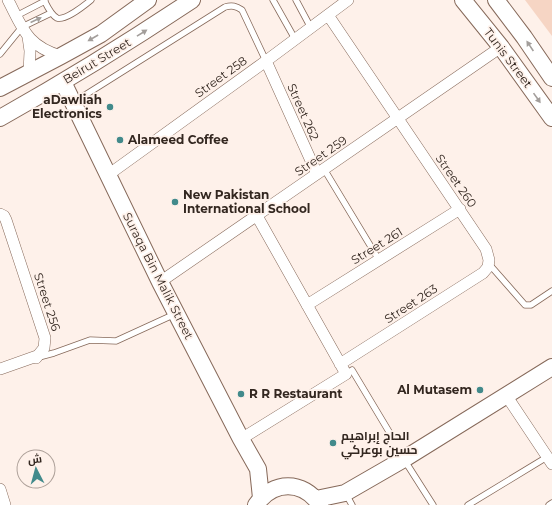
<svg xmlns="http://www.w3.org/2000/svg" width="552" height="505" font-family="Montserrat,Cairo,sans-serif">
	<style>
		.green { fill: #f6d5c4 }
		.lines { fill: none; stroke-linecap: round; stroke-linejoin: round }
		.lane-casing { stroke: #86695a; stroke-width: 7 }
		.street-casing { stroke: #86695a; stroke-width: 12 }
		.secondary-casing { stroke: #86695a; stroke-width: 18 }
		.lane { stroke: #fff; stroke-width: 5.5 }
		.street { stroke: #fff; stroke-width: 11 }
		.secondary { stroke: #fff; stroke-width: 16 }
		.oneway { fill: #a39e9b }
		.poi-dot { fill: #428a8b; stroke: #fef1ea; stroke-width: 1.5 }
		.labels { text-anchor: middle; stroke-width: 3.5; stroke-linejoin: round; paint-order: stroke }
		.street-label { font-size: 12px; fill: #332720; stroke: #fef1ea }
		.poi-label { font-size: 12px; font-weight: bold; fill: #332720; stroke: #fef1ea; text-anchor: start }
	</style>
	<rect width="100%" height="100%" fill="#fef1ea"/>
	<path class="green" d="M525,0H552V36Z"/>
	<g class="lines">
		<defs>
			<path id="lane" d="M44,0C47,6 51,15 57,18C65,21 85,5 91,0
				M273,0L295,39
				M296,0L311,28
				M16,16L45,1
				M0,54L22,27L51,13
				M74,102L225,7C232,5 236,6 242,10L266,61
				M324,169L379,260
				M489,264L525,305H531L552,291
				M39,357L54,353L90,340L116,341L175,314
				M346,374L352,370L391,435
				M405,461L433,505
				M346,494L352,505
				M468,505L547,457
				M549,505L552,503"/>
			<path id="street" d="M8,0C23,29 27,46 61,56
				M328,15L486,249L489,260L488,267L483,273L340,364
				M28,37L30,51L29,73
				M266,61L317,174
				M108,175L266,61L348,0
				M0,214L4,216L6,220L45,338L44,348L36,358L37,356L0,369
				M160,282L501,47
				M307,305L460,209
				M506,395L552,464
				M241,439L346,374L257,216
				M0,489L5,505"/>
			<path id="secondary" d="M463,0L501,47L552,118
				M496,0L524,37L552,78
				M63,82L160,282L241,439L258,469L261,498
				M0,88L61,56L101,34L148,0
				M0,118C66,81 129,42 192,0
				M316,499L345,493L404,459L552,367
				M256,505C273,480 303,480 320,505"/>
		</defs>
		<use href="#lane" class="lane-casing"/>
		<use href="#street" class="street-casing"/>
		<use href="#secondary" class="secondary-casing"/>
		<use href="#lane" class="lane"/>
		<use href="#street" class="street"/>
		<use href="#secondary" class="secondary"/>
	</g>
	<defs><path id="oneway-solid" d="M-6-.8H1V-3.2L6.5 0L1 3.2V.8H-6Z"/></defs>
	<g class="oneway">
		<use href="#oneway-solid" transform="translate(36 20) rotate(-25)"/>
		<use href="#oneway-solid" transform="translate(142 33) rotate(-32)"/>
		<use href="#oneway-solid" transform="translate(93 38) rotate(150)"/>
		<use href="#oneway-solid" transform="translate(530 46) rotate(-124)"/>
		<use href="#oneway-solid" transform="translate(537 98) rotate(55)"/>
	</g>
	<g class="poi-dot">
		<circle cx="110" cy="107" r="4"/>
		<circle cx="120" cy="140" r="4"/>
		<circle cx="175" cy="202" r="4"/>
		<circle cx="480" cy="390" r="4"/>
		<circle cx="241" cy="394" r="4"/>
		<circle cx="333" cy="443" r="4"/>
	</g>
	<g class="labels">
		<g class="street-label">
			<text transform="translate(508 58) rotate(53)" y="4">Tunis Street</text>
			<text transform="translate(97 61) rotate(-31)" y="4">Beirut Street</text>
			<text transform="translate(221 77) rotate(-36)" y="4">Street 258</text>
			<text transform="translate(303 112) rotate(66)" y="4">Street 262</text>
			<text transform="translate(321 156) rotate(-35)" y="4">Street 259</text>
			<text transform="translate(456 181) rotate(55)" y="4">Street 260</text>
			<text transform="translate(377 246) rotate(-32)" y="4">Street 261</text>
			<text transform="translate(158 276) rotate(63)" y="4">Suraqa Bin Malik Street</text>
			<text transform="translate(47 302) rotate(72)" y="4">Street 256</text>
			<text transform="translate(411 304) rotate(-33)" y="4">Street 263</text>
		</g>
		<g class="poi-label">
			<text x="102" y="104" text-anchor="end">aDawliah<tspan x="102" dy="14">Electronics</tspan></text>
			<text x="128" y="144">Alameed Coffee</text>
			<text x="183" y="199">New Pakistan<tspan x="183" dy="14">International School</tspan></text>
			<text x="472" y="394" text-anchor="end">Al Mutasem</text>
			<text x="249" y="398">R R Restaurant</text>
			<text x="341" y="440">الحاج إبراهيم<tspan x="341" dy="14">حسين بوعركي</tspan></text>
		</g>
	</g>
	<g transform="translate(36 469) rotate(354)"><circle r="19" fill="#fef1ea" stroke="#ada099"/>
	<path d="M0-3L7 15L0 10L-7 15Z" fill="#428a8b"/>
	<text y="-6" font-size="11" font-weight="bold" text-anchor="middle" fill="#332720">ش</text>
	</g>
</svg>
